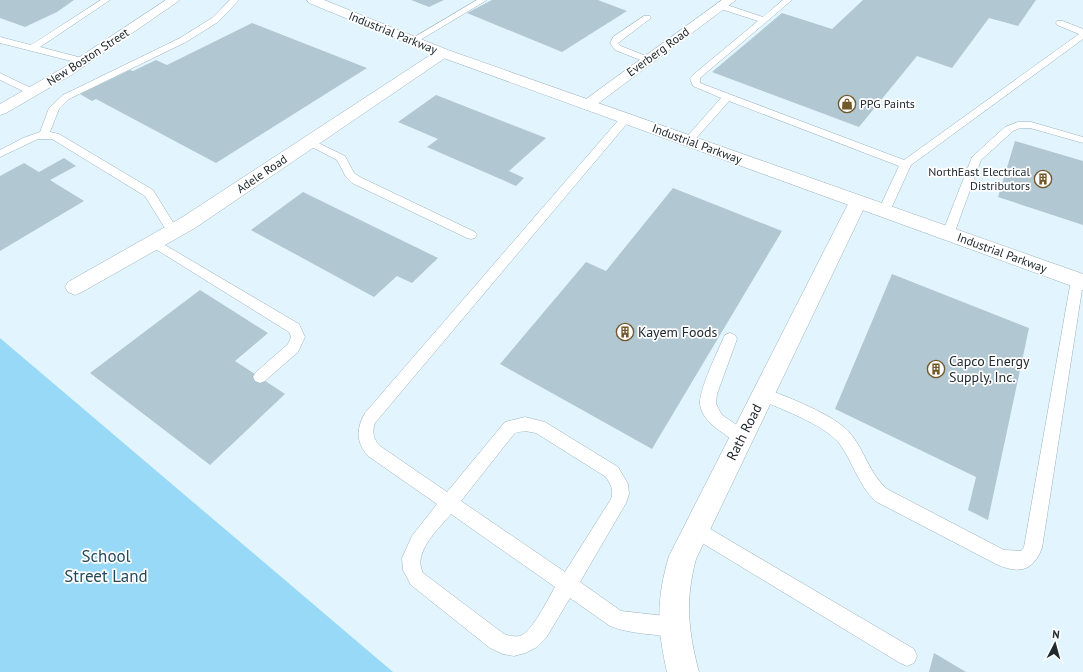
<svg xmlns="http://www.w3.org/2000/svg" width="1083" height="672" font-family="'PT Sans',sans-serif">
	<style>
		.green { fill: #97d9f7 }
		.building { fill: #b1c7d2 }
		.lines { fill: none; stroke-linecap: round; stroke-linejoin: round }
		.service-casing { stroke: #9cb2bd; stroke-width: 1 }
		.minor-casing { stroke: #9cb2bd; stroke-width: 1 }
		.secondary-casing { stroke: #9cb2bd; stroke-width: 1 }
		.service { fill: #fff; fill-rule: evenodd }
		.minor { fill: #fff; fill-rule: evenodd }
		.secondary { fill: #fff; fill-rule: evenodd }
		.labels { text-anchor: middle; stroke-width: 3.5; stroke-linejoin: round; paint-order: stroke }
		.far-street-label { font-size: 12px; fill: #212a2e; stroke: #fff }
		.far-poi-label { font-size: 12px; fill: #212a2e; stroke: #fff; text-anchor: start }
		.poi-label { font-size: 14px; fill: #212a2e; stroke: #fff; text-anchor: start }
		.street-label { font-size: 14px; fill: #212a2e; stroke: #fff }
		.near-park-label { font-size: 17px; fill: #224a5c; stroke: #fff }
	</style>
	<rect width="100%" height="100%" fill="#e2f5fe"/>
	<path class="green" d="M0,338L393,672H0Z"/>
	<path class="building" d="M0,0H74L57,12L25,27L0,18Z
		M411,0H444L429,7Z
		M492,0H598L627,11L562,52L467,13Z
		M863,0H1036L1018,26L989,18L952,68L917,56L859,127L712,72L782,13L832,29Z
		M252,23L367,68L216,163L96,99L92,101L80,94L130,70L133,71L156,60L167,65Z
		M436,95L546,138L509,171L524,178L516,186L427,147L438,139L398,122Z
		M1015,141L1083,161V225L998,197Z
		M64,158L76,166L50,180L84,201L0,251V176L24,163L39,172Z
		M673,188L782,231L652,449L500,364L586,262L606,271Z
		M303,192L438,258L412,283L397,276L374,297L251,230Z
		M892,274L1029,328L988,520L968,510L976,477L835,409Z
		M200,290L268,333L235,361L285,394L210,465L90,373Z
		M934,653L966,672H929Z"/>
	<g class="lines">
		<defs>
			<path id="service" d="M101,0H110L40,47L86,59L88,61L86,63L83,64L0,43V37L31,45Z
				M230,0H239L218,22L186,42L69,99L59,109L50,132L59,134L153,190L179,232L177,235L173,236L169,235L145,196L52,139H38L0,157V150L23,138L40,132L49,108L63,95L180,38L212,18Z
				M477,0H487L415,43L412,44L408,41Z
				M783,0H792L700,78V83L904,160L1079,34L1057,25L1056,23L1057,21H1063L1083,29V39L911,165L890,211L888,214H880L878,211L899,166L729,101L692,143L688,144L683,141L721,98L693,86L690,79L694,74L758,21L718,8V4H724L763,17Z
				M644,16H650L651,18L618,43L621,46L651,58L653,60L651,62L648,63L615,50L610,43L613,37Z
				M0,73L35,90L37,92L32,95L29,94L0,80Z
				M626,115L630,116L631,118L630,120L375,423C372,432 373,439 380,446L447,492L505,422L525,417L545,422L618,467L628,484L629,494L626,503L580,582L621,611L674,617L681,620L684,627L681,634L674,637C653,634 630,634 610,626L570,598L546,638L537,647L525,653L514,656L503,654L490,648L411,585L403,570L402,558L412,536L437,504L368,456C356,442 356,429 365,413L622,116ZM525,431L536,433L606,477C611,485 614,490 611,499L565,572L461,501L510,439L515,433ZM451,514L555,587C548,599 532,632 520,636C515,637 509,636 504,634L423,573C412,552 439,529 451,514Z
				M1018,122H1031L1083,137V143L1030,128H1020L1013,131L981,160L954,234L952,237L948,238L944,237L942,234L972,157L1005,127Z
				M310,139L345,156L354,173L360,177L475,232L477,235L475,238L471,239L467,238L352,183L346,177L337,160L306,144L305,142L306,140Z
				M153,238L299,324L305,337L298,352L265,381L260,383L255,381L253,377L255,373L288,344L291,337L289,332L149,245L147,242L149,239Z
				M1077,275L1082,277L1083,283L1042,548C1033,572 1018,574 996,564L875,501C858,484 853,462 839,443C823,424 781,409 758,399L755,394L758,389L763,388C786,396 835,415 850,433C865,451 869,473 887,489L1004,550L1021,551L1024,547L1071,280L1072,277Z
				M730,333L735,335L737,339L717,394L716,404L722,415L747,432L749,437L747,442L741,444C733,441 727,436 720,431C711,425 701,415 700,404C699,390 717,353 723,339L725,335Z
				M695,520L914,649L917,656L914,663L907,666L900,663L689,535L686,529L689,523Z"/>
			<path id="minor" d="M166,0H180L73,74L6,113L0,115V104L63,68Z
				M722,0H736L592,108L587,110L582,108L579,105L582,102Z
				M443,49L448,50L450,53L448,56L195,228L82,292L75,295L68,292L65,287L68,282L181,218L438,50Z
				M858,196L864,198L867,202L696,559C685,600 688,631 699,672H667C657,628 656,600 669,556L849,202L852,198Z"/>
			<path id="secondary" d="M307,0H324L448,50L1083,274V290L438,56L309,3Z"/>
		</defs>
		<use href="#service" class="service-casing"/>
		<use href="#minor" class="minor-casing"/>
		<use href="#secondary" class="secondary-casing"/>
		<use href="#service" class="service"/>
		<use href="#minor" class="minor"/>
		<use href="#secondary" class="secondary"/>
	</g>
	<defs>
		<symbol id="shop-ring" viewBox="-11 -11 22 22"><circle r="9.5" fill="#fff" stroke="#73582a" stroke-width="1.5"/><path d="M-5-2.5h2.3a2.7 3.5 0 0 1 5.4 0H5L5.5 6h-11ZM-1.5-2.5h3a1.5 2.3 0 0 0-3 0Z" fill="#73582a"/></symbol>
		<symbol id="building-ring" viewBox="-11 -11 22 22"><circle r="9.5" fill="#fff" stroke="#73582a" stroke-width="1.5"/><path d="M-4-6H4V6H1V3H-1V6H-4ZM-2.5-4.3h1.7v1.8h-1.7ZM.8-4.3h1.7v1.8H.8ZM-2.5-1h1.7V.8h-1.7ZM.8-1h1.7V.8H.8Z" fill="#73582a"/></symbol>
	</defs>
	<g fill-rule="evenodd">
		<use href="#shop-ring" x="837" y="94" width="20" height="20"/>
		<use href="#building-ring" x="1033" y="169" width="20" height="20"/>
		<use href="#building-ring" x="615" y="322" width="20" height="20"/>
		<use href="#building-ring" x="926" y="359" width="20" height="20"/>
	</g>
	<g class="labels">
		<g class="far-street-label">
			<text transform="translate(393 33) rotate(22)" y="4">Industrial Parkway</text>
			<text transform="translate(658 52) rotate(-36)" y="4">Everberg Road</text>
			<text transform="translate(88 57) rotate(-33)" y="4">New Boston Street</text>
			<text transform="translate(697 144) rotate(20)" y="4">Industrial Parkway</text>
			<text transform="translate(262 174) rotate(-34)" y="4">Adele Road</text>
			<text transform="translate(1002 253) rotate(20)" y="4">Industrial Parkway</text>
		</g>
		<g class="far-poi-label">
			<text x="860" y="108">PPG Paints</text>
			<text x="1030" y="176" text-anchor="end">NorthEast Electrical<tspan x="1030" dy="14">Distributors</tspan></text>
		</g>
		<g class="poi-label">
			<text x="638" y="337">Kayem Foods</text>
			<text x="949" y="366">Capco Energy<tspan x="949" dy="16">Supply, Inc.</tspan></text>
		</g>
		<g class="street-label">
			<text transform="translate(744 432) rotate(-63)" y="5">Rath Road</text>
		</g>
		<g class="near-park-label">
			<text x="106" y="562">School<tspan x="106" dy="20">Street Land</tspan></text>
		</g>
	</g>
	<g transform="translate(1055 644) rotate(6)" stroke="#ffffff" stroke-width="3" paint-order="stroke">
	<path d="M0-3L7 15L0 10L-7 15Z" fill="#212a2e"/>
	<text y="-6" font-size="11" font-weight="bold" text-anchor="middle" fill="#212a2e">N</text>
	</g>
</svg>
